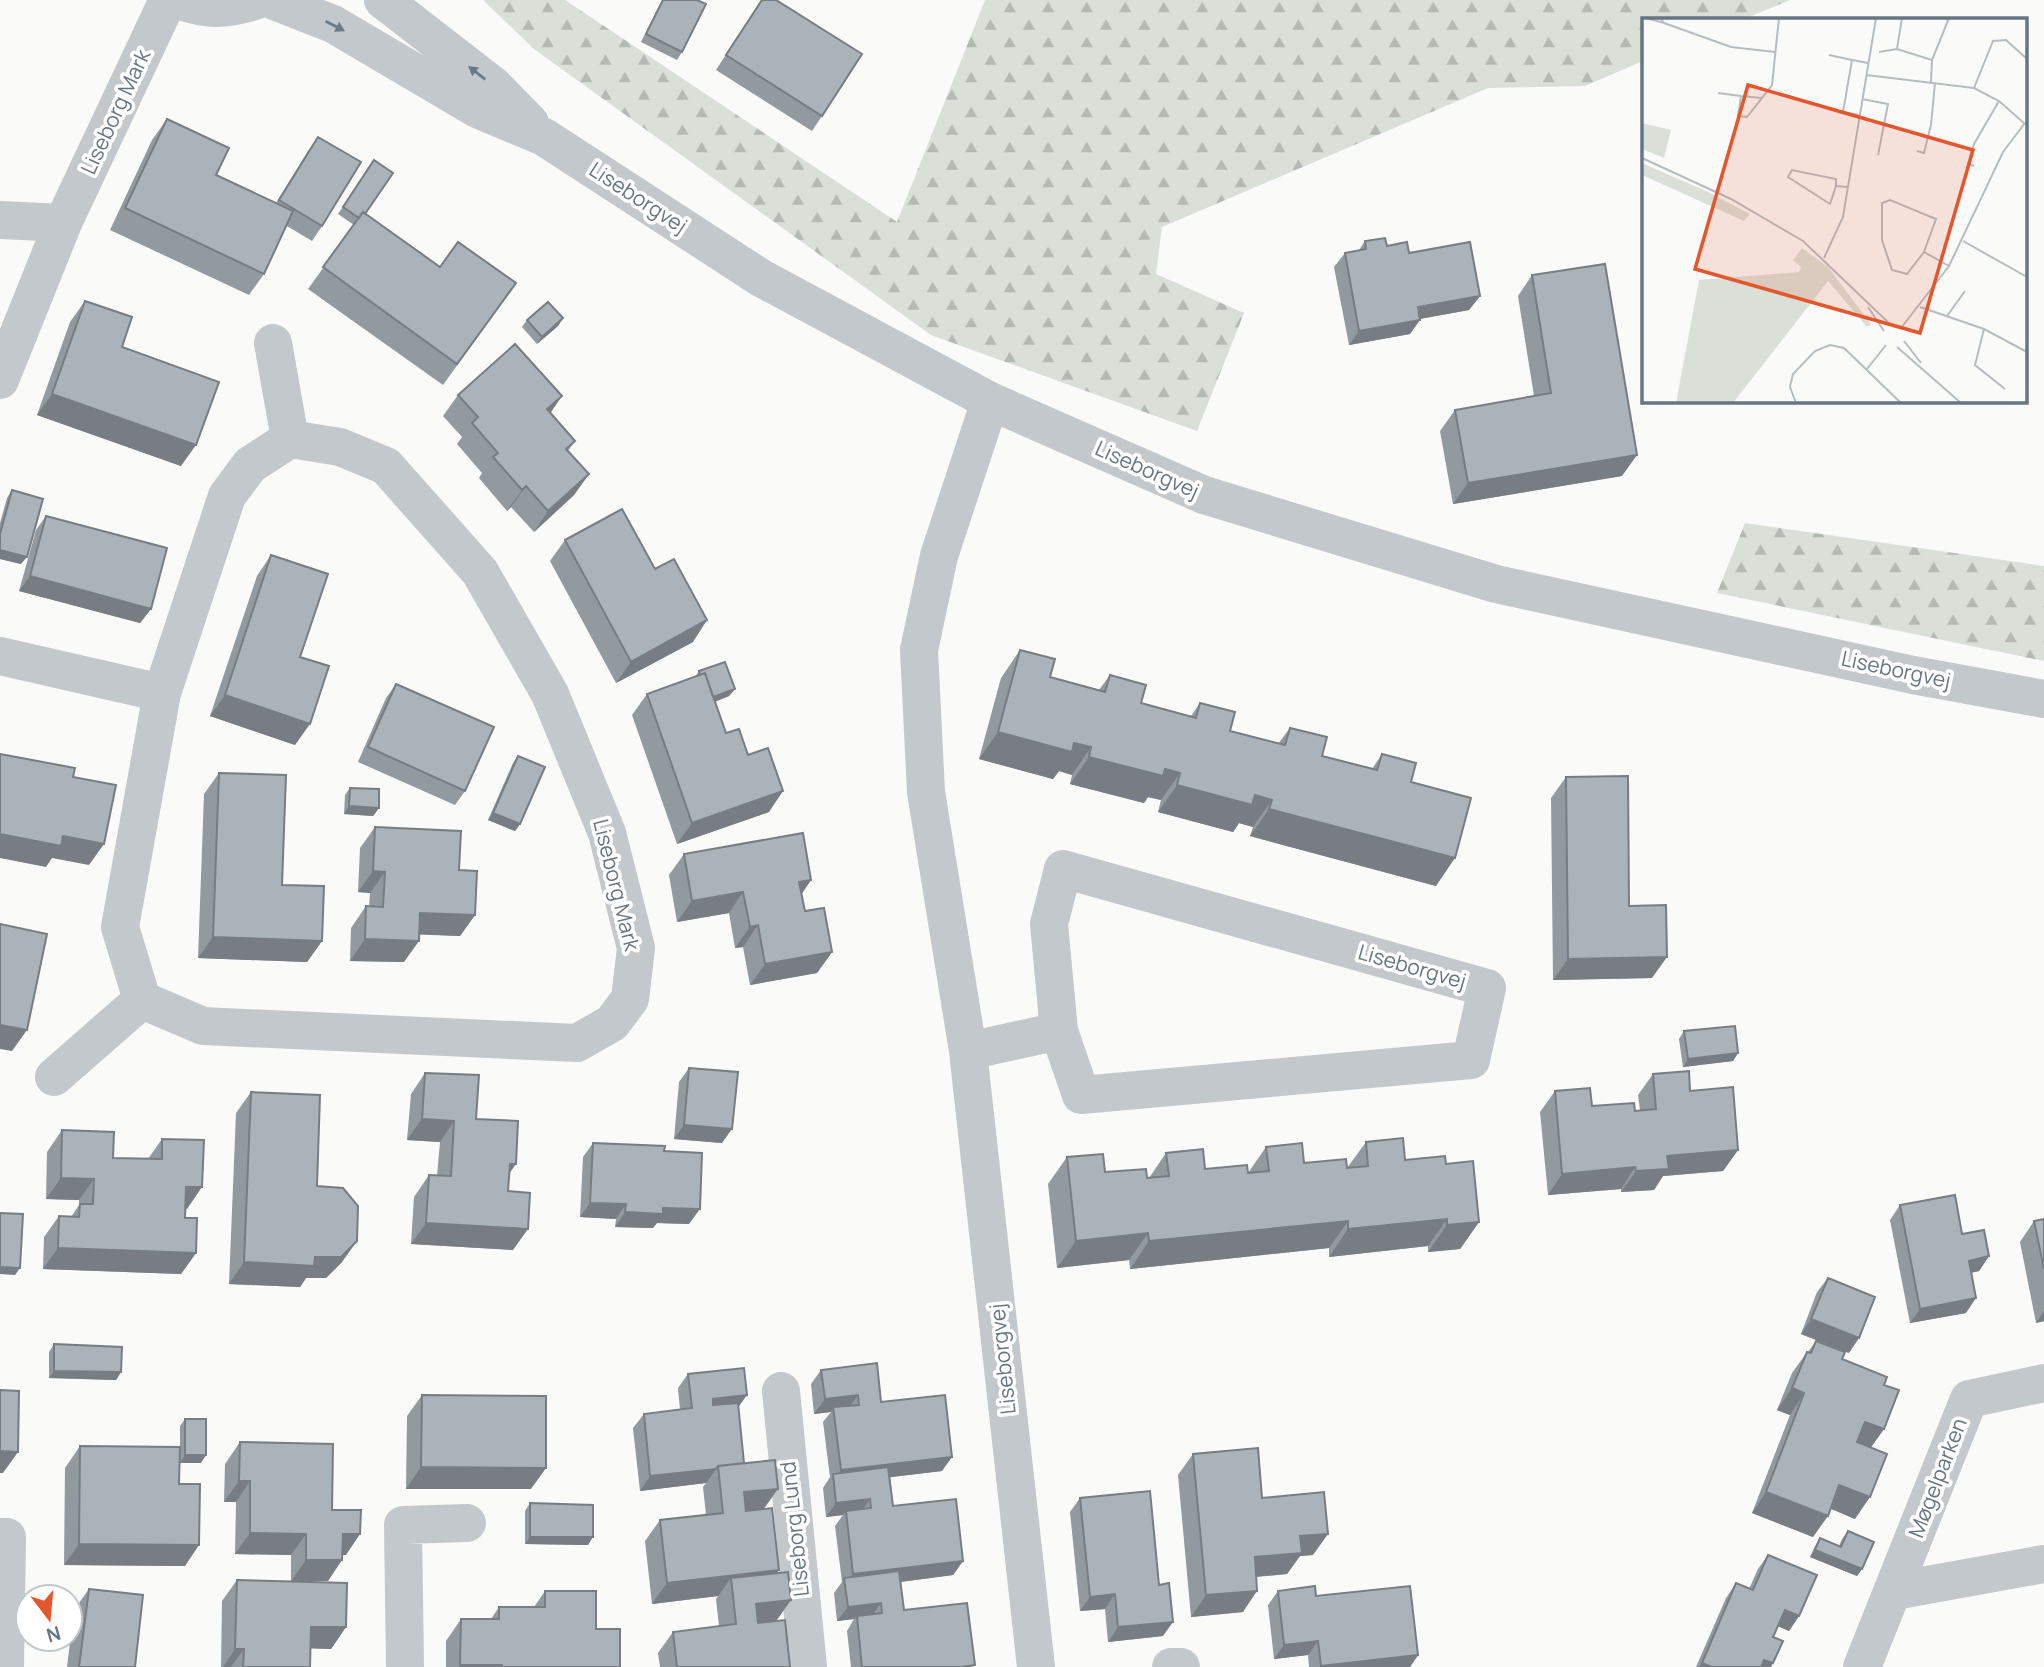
<svg xmlns="http://www.w3.org/2000/svg" width="2044" height="1667" font-family="Manrope,sans-serif">
	<style>
		.forest { fill: url(#forest-firs) }
		.lines { fill: none; stroke-linecap: round; stroke-linejoin: round }
		.minor { stroke: #c3c8cc; stroke-width: 38 }
		.wall { fill: #929a9f }
		.shaded-wall { fill: #777d82 }
		.building { fill: #aab3b9; stroke: #777d82; stroke-width: 2 }
		.oneway { fill: #6a7a87 }
		.labels { text-anchor: middle; stroke-width: 7; stroke-linejoin: round; paint-order: stroke }
		.street-label { font-size: 21px; fill: #657683; stroke: #fff }
		.inset-road { fill: none; stroke: #b5bdc2; stroke-width: 2 }
		.view { fill: #e4572e; fill-opacity: 0.15; stroke: #e4572e; stroke-width: 3.5 }
		.inset-edge { fill: none; stroke: #657683; stroke-width: 3.5 }
	</style>
	<defs>
		<pattern id="forest-firs" width="22" height="20" patternUnits="userSpaceOnUse" patternTransform="scale(1.75)"><rect width="22" height="20" fill="#dadfd7"/><path d="M5 1l3.5 6h-7zM16 11l3.5 6h-7z" fill="#b4b9b4"/></pattern>
	</defs>
	<rect width="100%" height="100%" fill="#fafaf8"/>
	<path class="forest" d="M483,0H565L897,222L985,0H1790L1744,19H1643V61L1585,86L1488,88L1162,227L1156,274L1244,313L1197,431L931,335L534,49Z
		M1745,523L2044,566V661L1717,593Z"/>
	<g class="lines">
		<path class="minor" d="M178,0C209,11 227,10 258,0
			M272,0L333,24L477,109L544,137L761,278L990,401L1204,495L1496,584L1913,675L2044,699
			M383,0L494,86L530,123
			M0,220L63,223
			M273,343L290,439
			M0,380L63,223L168,0
			M990,401L939,556L919,650L926,792L968,1051L1036,1667
			M290,439L340,447L386,466L480,572L550,694L607,833L636,948L630,999L612,1023L577,1043L203,1026L142,1000L120,927L162,693L227,496L250,465Z
			M0,656L162,693
			M968,1051L1059,1031L1081,1095L1471,1060L1487,988L1063,869L1049,924L1059,1031
			M54,1077L142,1000
			M781,1391L808,1667
			M0,1537H7L5,1667
			M1894,1591L2044,1564
			M405,1667L403,1525L467,1523
			M1171,1667H1181
			M1862,1667L1969,1399L2044,1383"/>
	</g>
	<path class="wall" d="M662,0H697L682,52L677,60L641,42Z
		M761,0L822,116L812,131L716,70Z
		M167,119L216,175L276,203L308,151L318,137L322,226L312,241L287,226L264,274L249,295L110,230L152,140Z
		M374,160L365,214L440,267L516,283L443,385L308,289L354,225L338,214Z
		M1365,241L1387,246L1409,253L1480,296L1469,310L1420,319L1410,334L1349,345L1334,267L1345,253L1359,250Z
		M1532,275L1622,476L1453,504L1440,431L1455,410L1534,396L1518,296Z
		M85,301L122,347L181,466L37,415L70,322Z
		M563,318L558,326L537,344L522,327L527,320Z
		M458,395L550,413L575,441L568,451L589,474L574,495L534,532L511,507L507,511L479,478L482,473L457,444L462,437L443,416Z
		M12,490L21,564L0,559V523L7,498Z
		M46,516L151,609L140,623L19,591L36,530Z
		M565,540L693,642L616,683L550,561Z
		M271,555L300,657L295,745L210,716L257,576Z
		M1020,650L1050,677L1099,690L1110,675L1141,703L1191,716L1200,703L1230,731L1278,744L1290,728L1322,756L1372,769L1382,754L1411,782L1436,886L1250,836L1253,827L1239,823L1233,832L1158,812L1161,800L1148,797L1144,803L1070,784L1072,775L1059,771L1053,779L979,759L1001,678Z
		M699,671L735,689L729,696L715,702L726,733L769,812L677,844L632,715L647,694L695,677Z
		M396,684L465,791L455,805L358,762L386,698Z
		M518,756L520,824L515,831L488,820L513,763Z
		M219,773L282,885L322,941L307,962L198,958L204,794Z
		M1566,777L1629,906L1652,978L1553,980L1551,798Z
		M350,788L379,808L373,816L344,814L345,795Z
		M375,827L459,870L475,915L460,936L419,934L404,962L350,961L351,928L366,906L369,907L370,893L358,892L360,848Z
		M684,854L811,880L801,894L805,911L832,952L817,973L750,985L743,947L735,948L729,913L677,922L669,875Z
		M1684,1031L1738,1053L1733,1061L1683,1067L1679,1039Z
		M689,1068L722,1143L674,1139L679,1082Z
		M425,1073L476,1119L510,1173L508,1191L513,1250L411,1244L414,1197L429,1175L437,1176L440,1142L407,1140L411,1094Z
		M1653,1074L1690,1091L1738,1150L1723,1171L1663,1176L1654,1190L1621,1192V1189L1548,1195L1540,1112L1555,1091L1592,1106L1635,1111L1640,1110L1638,1095Z
		M251,1092L317,1186L342,1262L326,1278H306L300,1287L229,1284L236,1113Z
		M62,1130L113,1158L148,1159L162,1139L187,1209H186L185,1218L196,1253L181,1274L43,1269L44,1237L59,1216L71,1217L79,1205V1200L46,1199L47,1152Z
		M1366,1142L1405,1160L1446,1164L1479,1222L1460,1249L1428,1252V1246L1329,1257V1248L1130,1269L1129,1260L1057,1268L1048,1184L1067,1157L1105,1172L1149,1178L1166,1153L1205,1169L1248,1173L1266,1147L1304,1163L1347,1168Z
		M593,1143L664,1151L689,1224L657,1223L653,1228L615,1227L616,1219L580,1217L583,1157Z
		M1900,1205L1962,1234L1989,1256L1979,1271L1971,1273L1966,1313L1910,1323L1890,1220Z
		M2044,1219V1321L2036,1323L2020,1242L2034,1221Z
		M1828,1278L1849,1353L1801,1334L1817,1292Z
		M1816,1341L1842,1359L1884,1385V1429L1871,1447L1855,1519L1831,1509L1813,1537L1752,1513L1790,1415L1777,1410L1792,1373L1807,1352H1808Z
		M54,1344L121,1372L116,1380L49,1378V1352Z
		M821,1370L881,1402L942,1471L890,1477L893,1506L963,1561L953,1575L901,1582L904,1610L973,1667H851L847,1631L854,1619L837,1621L834,1593L842,1582L835,1526L843,1515L826,1517L823,1488L830,1477L823,1422L831,1412L814,1414L811,1384Z
		M688,1374L738,1407L744,1463L764,1509L777,1573L791,1600L776,1621L790,1667H660L658,1653L673,1632L719,1626L716,1599L718,1596L652,1604L645,1541L660,1520L706,1515L703,1487L706,1483L640,1491L633,1428L644,1414L680,1410L678,1388Z
		M422,1395L531,1489H406L407,1416Z
		M185,1419L201,1463H180V1426Z
		M240,1442L332,1510L346,1555H342L328,1581H291V1555L235,1554L236,1502H224L225,1464Z
		M80,1446L179,1484L185,1566L64,1565L65,1468Z
		M1193,1454L1262,1498L1313,1555L1300,1556L1287,1574L1256,1577L1243,1612L1191,1617L1178,1475Z
		M1080,1498L1159,1585L1163,1636L1108,1642L1105,1609L1080,1611L1070,1512Z
		M530,1503L588,1545L525,1544V1511Z
		M1848,1531L1862,1569L1857,1576L1810,1557L1815,1546L1820,1538L1839,1546L1842,1539Z
		M1768,1555L1799,1616L1789,1631L1778,1626L1773,1637L1771,1667H1696L1726,1598L1736,1583L1749,1589L1758,1569Z
		M237,1580L346,1627L331,1649L310,1648V1667H221L222,1601Z
		M89,1589L135,1667H67L74,1610Z
		M545,1591L596,1629L620,1667H446V1641L461,1619H491L499,1607H534Z
		M1278,1591L1316,1596L1418,1655L1410,1667H1309L1308,1655L1274,1659L1268,1605Z"/>
	<path class="shaded-wall" d="M1480,296L1469,310L1408,321L1418,307Z
		M563,318L558,326L537,344L542,337Z
		M1420,320L1410,334L1349,345L1359,331Z
		M52,394L196,445L181,466L37,415Z
		M562,396L547,418V409Z
		M1637,455L1622,476L1453,504L1468,483Z
		M589,474L574,495L534,532L548,511Z
		M526,486L511,507L507,511L522,490Z
		M0,550L27,557L21,564L0,559Z
		M30,576L151,609L140,623L19,591Z
		M707,620L693,642L616,683L631,662Z
		M735,689L729,696L703,706L708,699Z
		M225,695L310,724L295,745L210,716Z
		M998,732L1074,743L1091,747L1072,775L1059,771L1053,779L979,759Z
		M1089,757L1165,769L1180,773L1161,800L1148,797L1144,803L1070,784Z
		M1177,785L1255,795L1272,800L1253,827L1239,823L1233,832L1158,812Z
		M783,791L769,812L677,844L692,823Z
		M349,806L379,808L373,816L344,814Z
		M1269,809L1455,858L1436,886L1250,836Z
		M493,813L520,824L515,831L488,820Z
		M0,834L63,836L104,844L89,865L52,858L46,867L0,858Z
		M373,871L385,872L370,893L358,892Z
		M811,880L797,901L799,882Z
		M743,892L729,913L677,922L692,901Z
		M420,913L475,915L460,936L405,934Z
		M758,925L743,947L735,948L750,927Z
		M213,937L322,941L307,962L198,958Z
		M365,939L419,941L404,962L350,961Z
		M832,952L817,973L750,985L765,964Z
		M1667,957L1652,978L1553,980L1568,959Z
		M0,1025L27,1030L12,1051L0,1049Z
		M1738,1053L1733,1061L1683,1067L1688,1059Z
		M422,1119L454,1121L440,1142L407,1140Z
		M684,1125L732,1129L722,1143L674,1139Z
		M1738,1150L1723,1171L1663,1176L1654,1190L1621,1192L1636,1171L1667,1156Z
		M510,1164H516L501,1185Z
		M1635,1167L1621,1189L1548,1195L1562,1174Z
		M61,1178L94,1179L79,1200L46,1199Z
		M186,1187H202L187,1209L171,1208Z
		M590,1203L626,1204L616,1219L580,1217Z
		M663,1208L700,1209L689,1224L657,1223L653,1228L615,1227L625,1212Z
		M1447,1219L1428,1246L1329,1257L1348,1229Z
		M1348,1221L1329,1248L1130,1269L1149,1241Z
		M1479,1222L1460,1249L1428,1252L1447,1225Z
		M426,1223L528,1229L513,1250L411,1244Z
		M1148,1233L1129,1260L1057,1268L1076,1241Z
		M357,1241L342,1262L326,1278H306L300,1287L229,1284L244,1262L315,1257Z
		M58,1248L196,1253L181,1274L43,1269Z
		M1989,1256L1979,1271L1959,1275L1969,1261Z
		M0,1267L20,1268L15,1275L0,1274Z
		M1976,1298L1966,1313L1910,1323L1920,1309Z
		M2044,1311V1321L2036,1323Z
		M1811,1319L1859,1338L1849,1353L1801,1334Z
		M54,1371L121,1372L116,1380L49,1378Z
		M1792,1388L1804,1393L1790,1415L1777,1410Z
		M747,1395L737,1409L703,1414L713,1399Z
		M858,1395L848,1409L833,1407L831,1412L814,1414L825,1399Z
		M1865,1422L1884,1429L1869,1450L1850,1443Z
		M0,1451L18,1452L3,1473H0Z
		M185,1455H206L201,1463H180Z
		M952,1457L942,1471L834,1484L833,1480L841,1470Z
		M421,1467L546,1468L531,1489H406Z
		M716,1469L706,1483L640,1491L650,1476Z
		M239,1481H250L236,1502H224Z
		M1839,1485L1870,1497L1855,1519L1825,1506Z
		M778,1489L763,1510L729,1513L744,1492Z
		M1766,1492L1828,1516L1813,1537L1752,1513Z
		M870,1499L860,1513L846,1511L843,1515L826,1517L836,1503Z
		M250,1533L306,1534L291,1555L235,1554Z
		M343,1534H360L346,1555H328Z
		M1328,1534L1313,1555L1300,1556L1287,1574L1240,1578L1255,1557L1300,1536Z
		M530,1537H593L588,1545L525,1544Z
		M79,1544L199,1545L185,1566L64,1565Z
		M1815,1550L1862,1569L1857,1576L1810,1557Z
		M306,1560H342L328,1581H291Z
		M963,1561L953,1575L845,1589V1586L853,1574Z
		M779,1570L764,1591L731,1578L718,1596L652,1604L667,1583Z
		M1257,1591L1243,1612L1191,1617L1206,1595Z
		M1115,1594L1105,1609L1080,1611L1090,1597Z
		M791,1600L776,1621L742,1625L756,1604Z
		M881,1603L871,1617L857,1616L854,1619L837,1621L848,1607Z
		M1785,1610L1799,1616L1789,1631L1775,1625Z
		M1173,1622L1163,1636L1108,1642L1118,1627Z
		M311,1627H346L331,1649L296,1648Z
		M1318,1641L1308,1655L1274,1659L1284,1645Z
		M235,1649H244L231,1667H223Z
		M1418,1655L1410,1667H1320L1321,1666Z
		M1764,1660L1773,1663L1771,1667H1759Z
		M1702,1663L1712,1667H1699Z
		M460,1665H502L500,1667H459Z"/>
	<path class="building" d="M663,0H697L706,4L682,52L646,34Z
		M762,0H776L862,54L822,116L726,55Z
		M167,119L229,148L216,175L293,211L264,274L125,208Z
		M318,137L361,162L322,226L279,200Z
		M374,160L393,173L365,214L363,212L359,218L343,207Z
		M363,212L440,267L458,242L516,283L457,364L323,267Z
		M1385,238L1387,246L1407,242L1409,253L1470,242L1480,296L1418,307L1420,320L1359,331L1345,253L1366,249L1365,241Z
		M1605,264L1637,455L1468,483L1455,410L1551,393L1532,275Z
		M85,301L132,317L122,347L219,382L196,445L52,394Z
		M548,302L563,318L542,337L527,320Z
		M515,344L562,396L547,409L575,441L566,449L589,474L548,511L526,486L522,490L493,457L498,453L472,423L478,417L458,395Z
		M12,490L43,499L27,557L0,550V534Z
		M622,509L655,569L674,559L707,620L631,662L565,540Z
		M46,516L167,548L151,609L30,576Z
		M271,555L328,574L300,657L329,666L310,724L225,695Z
		M1020,650L1055,659L1050,677L1105,692L1110,675L1146,685L1141,703L1196,718L1200,703L1235,712L1230,731L1285,745L1290,728L1327,737L1322,756L1377,770L1382,754L1416,763L1411,782L1471,798L1455,858L1269,809L1272,800L1255,795L1252,805L1177,785L1180,773L1165,769L1163,776L1089,757L1091,747L1074,743L1072,752L998,732Z
		M725,662L735,689L713,697L705,673L700,675L699,671Z
		M705,673L726,733L739,729L748,755L768,748L783,791L692,823L647,694Z
		M396,684L494,727L465,791L368,747Z
		M0,754L75,768L73,777L116,785L104,844L63,836L61,846L0,834Z
		M518,756L545,767L520,824L493,813Z
		M219,773L286,775L282,885L324,886L322,941L213,937Z
		M1628,776L1629,906L1666,905L1667,957L1568,959L1566,777Z
		M350,788L379,789V808L349,806Z
		M375,827L461,831L459,870L477,871L475,915L420,913L419,941L365,939L366,906L383,907L385,872L373,871Z
		M803,833L811,880L799,882L805,911L824,908L832,952L765,964L758,925L750,927L743,892L692,901L684,854Z
		M0,924L47,934L27,1030L0,1025Z
		M1735,1026L1738,1053L1688,1059L1684,1031Z
		M689,1068L738,1072L732,1129L684,1125Z
		M1689,1071L1690,1091L1733,1087L1738,1150L1667,1156L1669,1169L1636,1171L1635,1167L1562,1174L1555,1091L1590,1088L1592,1106L1634,1103L1635,1111L1656,1109L1653,1074Z
		M425,1073L479,1075L476,1119L518,1121L516,1164H510L508,1191L530,1193L528,1229L426,1223L429,1175L451,1176L454,1121L422,1119Z
		M251,1092L320,1095L317,1186L343,1188L358,1206L357,1241L341,1257H315L314,1266L244,1262Z
		M62,1130L114,1132L113,1158L162,1159V1139L204,1140L202,1187H186L185,1218H197L196,1253L58,1248L59,1216L79,1217L80,1204H93L94,1179L61,1178Z
		M1403,1138L1405,1160L1445,1156L1446,1164L1473,1161L1479,1222L1447,1225V1219L1348,1229V1221L1149,1241L1148,1233L1076,1241L1067,1157L1103,1154L1105,1172L1146,1169L1147,1178L1169,1176L1166,1153L1203,1149L1205,1169L1247,1165L1248,1173L1269,1171L1266,1147L1302,1143L1304,1163L1346,1159L1347,1168L1368,1166L1366,1142Z
		M593,1143L665,1146L664,1151L702,1153L700,1209L663,1208V1214L625,1212L626,1204L590,1203Z
		M1955,1195L1962,1234L1984,1230L1989,1256L1969,1261L1976,1298L1920,1309L1900,1205Z
		M0,1213L23,1214L20,1268L0,1267Z
		M2044,1219V1269L2034,1221Z
		M1828,1278L1875,1297L1859,1338L1811,1319Z
		M1816,1341L1845,1352L1842,1359L1887,1377L1884,1385L1899,1390L1884,1429L1865,1422L1857,1442L1887,1454L1870,1497L1839,1485L1828,1516L1766,1492L1804,1393L1792,1388L1807,1352L1811,1353Z
		M54,1344L122,1347L121,1372L54,1371Z
		M877,1363L881,1402L945,1395L952,1457L841,1470L833,1407L859,1405L858,1395L825,1399L821,1370Z
		M744,1368L747,1395L713,1399V1405L738,1403L744,1463L718,1466L716,1469L650,1476L644,1414L692,1408L688,1374Z
		M0,1390L19,1391L18,1452L0,1451Z
		M422,1395L546,1396V1468L421,1467Z
		M185,1419H206V1455H185Z
		M240,1442L333,1444L332,1510H361L360,1534H343L342,1560H306V1534L250,1533V1481H239Z
		M80,1446L180,1447L179,1484H200L199,1545L79,1544Z
		M1258,1448L1262,1498L1324,1492L1328,1534L1300,1536L1302,1553L1255,1557L1257,1591L1206,1595L1193,1454Z
		M775,1460L778,1489L744,1492L746,1511L772,1508L779,1570L667,1583L660,1520L723,1513L718,1466Z
		M888,1467L893,1506L956,1499L963,1561L853,1574L846,1511L871,1508L870,1499L836,1503L833,1474Z
		M1150,1491L1159,1585L1169,1583L1173,1622L1118,1627L1115,1594L1090,1597L1080,1498Z
		M530,1503L593,1505V1537H530Z
		M1848,1531L1874,1542L1862,1569L1815,1550L1820,1538L1841,1547Z
		M1768,1555L1817,1575L1799,1616L1785,1610L1773,1637L1783,1641L1773,1663L1764,1660L1761,1667H1712L1702,1663L1736,1583L1753,1590Z
		M899,1571L904,1610L967,1603L975,1665L962,1667H862L857,1616L882,1613L881,1603L848,1607L844,1578Z
		M788,1572L791,1600L756,1604L758,1623L785,1620L790,1667H677L673,1632L736,1624L731,1578Z
		M237,1580L347,1583L346,1627H311L310,1667H243L244,1649H235Z
		M1315,1586L1316,1596L1410,1586L1418,1655L1321,1666L1318,1641L1284,1645L1278,1591Z
		M89,1589L143,1595L135,1667H79Z
		M545,1591H596V1629H620V1667H502V1665H460L461,1619H499V1607H545Z"/>
	<defs><path id="oneway-solid" d="M-6-.8H1V-3.2L6.5 0L1 3.2V.8H-6Z" transform="scale(1.75)"/></defs>
	<g class="oneway">
		<use href="#oneway-solid" transform="translate(335 26) rotate(27)"/>
		<use href="#oneway-solid" transform="translate(477 73) rotate(-142)"/>
	</g>
	<g class="labels">
		<g class="street-label">
			<text transform="translate(116 112) rotate(-65)" y="7">Liseborg Mark</text>
			<text transform="translate(638 198) rotate(33)" y="7">Liseborgvej</text>
			<text transform="translate(1147 470) rotate(24)" y="7">Liseborgvej</text>
			<text transform="translate(1896 670) rotate(12)" y="7">Liseborgvej</text>
			<text transform="translate(616 885) rotate(76)" y="7">Liseborg Mark</text>
			<text transform="translate(1412 967) rotate(16)" y="7">Liseborgvej</text>
			<text transform="translate(1003 1359) rotate(-96)" y="7">Liseborgvej</text>
			<text transform="translate(1938 1478) rotate(-69)" y="7">Møgelparken</text>
			<text transform="translate(795 1529) rotate(-96)" y="7">Liseborg Lund</text>
		</g>
	</g>
	<g transform="translate(1642 18)">
		<rect width="385" height="385" fill="#fafaf8"/>
		<path d="M0,105L29,112L22,140L0,131ZM0,145L64,173L108,196L102,203L0,157ZM160,230L186,249L229,306L225,309L186,263L91,385H34L57,262L157,254L159,249L151,242Z" fill="#dadfd7"/>
		<path class="inset-road" d="M4,0L22,5L18,0M22,5L89,29L133,34M255,31L260,0M237,34L255,31L290,42M187,37L210,42M224,57L332,70L357,83L383,106M289,64L290,42L307,0M332,70L351,23L364,22L385,41M76,75L99,78M120,80L99,78L96,98L105,99L130,67L137,0M220,81L246,86L236,137M217,97L201,94L210,42L226,45M275,133L282,135L289,107L293,65M0,140L89,181L161,223L249,307M332,148L326,146L332,126L357,83M194,168L188,186L146,159L150,152L194,161V168L205,169M321,223L385,259M282,234L265,256L250,252L240,222V185L248,182L294,201L282,234L307,248M182,240L201,199L234,0M226,289L242,313M278,289L342,311L385,334M305,298L323,273M259,310L307,248L361,134L383,105M342,311L333,347L363,371M262,323L279,345M255,329L319,385M225,351L244,327M154,385L148,369L151,356L173,333L188,327L202,330L259,385"/>
		<path class="view" d="M106,67L331,132L278,315L53,251Z"/>
		<rect width="385" height="385" class="inset-edge"/>
	</g>
	<g transform="translate(49 1618) rotate(164)"><circle r="33" fill="#ffffff" stroke="#c1c8cd" stroke-width="2"/>
	<path d="M0-5L12 26L0 18L-12 26Z" fill="#e4572e"/>
	<text y="-10" font-size="19" font-weight="bold" text-anchor="middle" fill="#657683">N</text>
	</g>
</svg>
